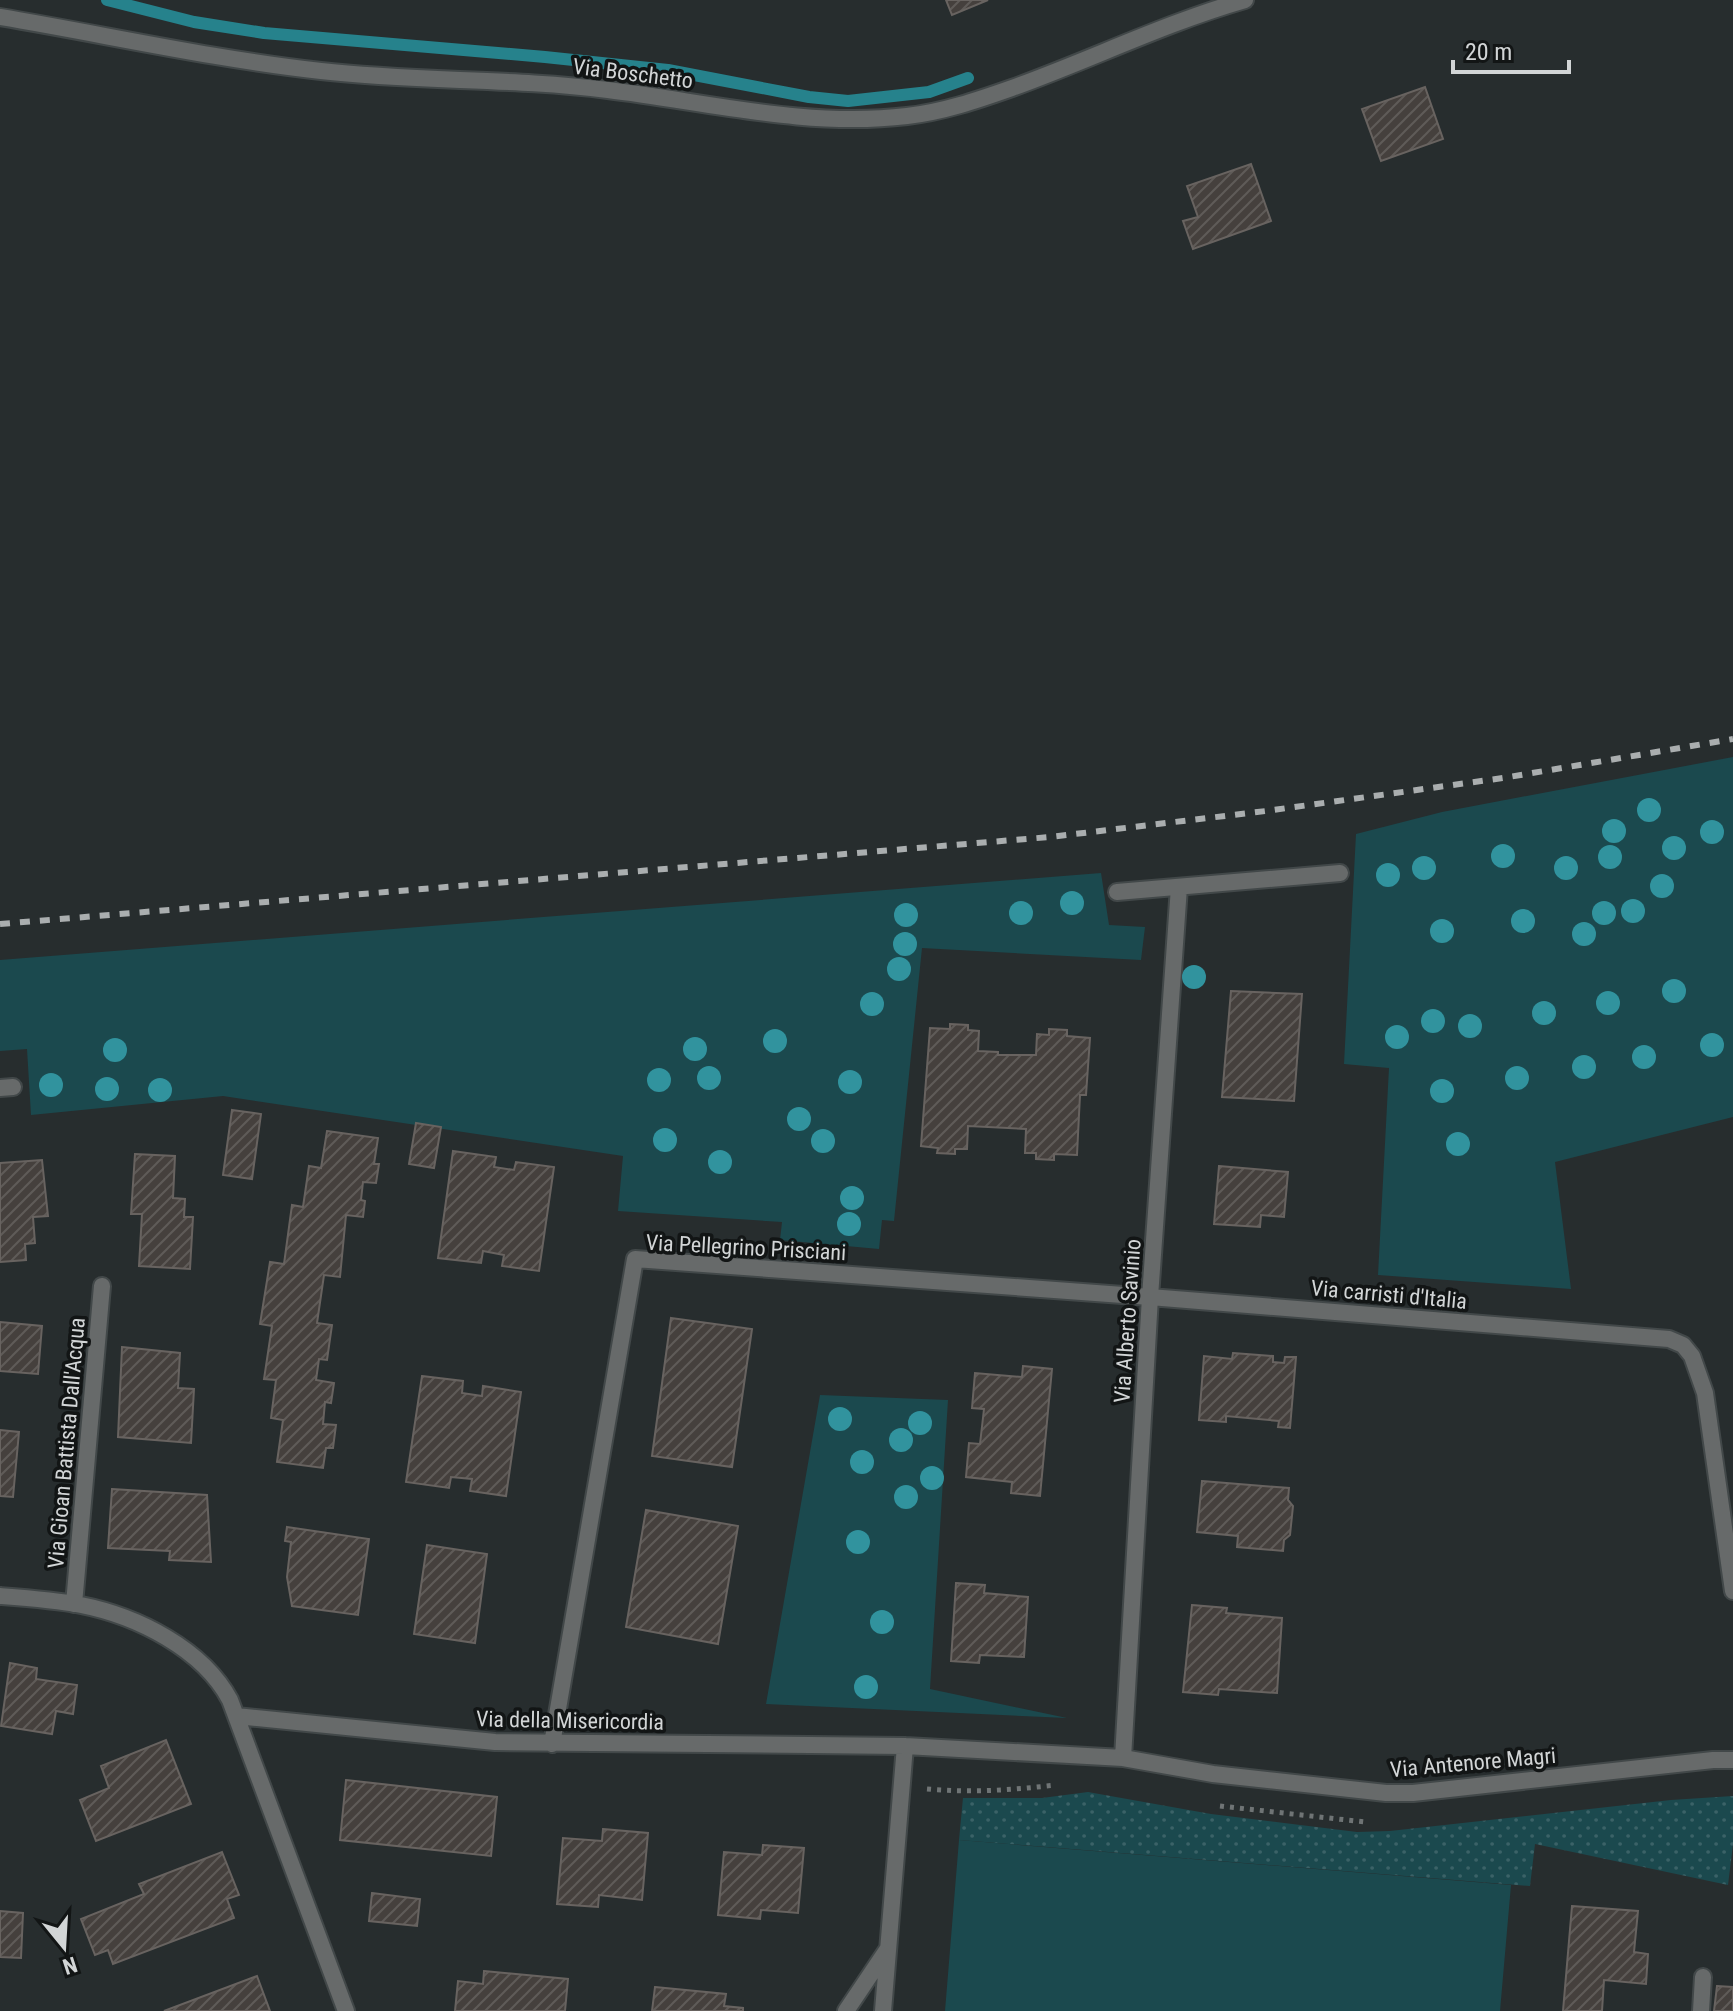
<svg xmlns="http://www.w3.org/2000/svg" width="1733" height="2011" font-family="'Roboto Condensed',sans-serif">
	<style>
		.grass { fill: url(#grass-dots) }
		.green { fill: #1b494e }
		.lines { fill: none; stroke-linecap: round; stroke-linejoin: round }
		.stream { stroke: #26828c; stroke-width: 12 }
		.building { fill: url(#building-hatch); stroke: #686360; stroke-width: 2 }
		.street-casing { stroke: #424849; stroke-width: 20 }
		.path { stroke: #6f7475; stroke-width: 5; stroke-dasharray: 4 6; stroke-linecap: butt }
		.street { stroke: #676a6a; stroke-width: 16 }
		.rail { stroke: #aaaeaf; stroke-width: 6; stroke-dasharray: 10 10; stroke-linecap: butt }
		.tree { fill: #31939e }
		.labels { text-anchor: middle; stroke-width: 7; stroke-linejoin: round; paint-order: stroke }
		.street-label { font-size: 22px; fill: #d2d5d6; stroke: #121515 }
	</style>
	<defs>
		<pattern id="grass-dots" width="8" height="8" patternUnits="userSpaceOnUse" patternTransform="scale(2)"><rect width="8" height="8" fill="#1b494e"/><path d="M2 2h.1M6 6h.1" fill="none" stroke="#3b6267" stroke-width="1.8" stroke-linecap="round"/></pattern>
		<pattern id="building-hatch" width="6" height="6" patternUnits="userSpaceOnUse" patternTransform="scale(2)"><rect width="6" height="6" fill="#45403d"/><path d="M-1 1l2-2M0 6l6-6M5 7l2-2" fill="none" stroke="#5f5b58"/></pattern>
	</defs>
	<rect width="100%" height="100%" fill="#272d2e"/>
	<path class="grass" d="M1088,1792L1211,1814L1357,1832L1390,1831L1671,1800L1733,1796V1844L1728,1885L1535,1844L1530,1886L959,1840L963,1798H1042Z"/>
	<path class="green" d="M1733,757V1117L1555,1162L1571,1289L1378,1275L1389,1068L1344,1064L1356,834L1442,812Z
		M1101,873L1109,925L1145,927L1141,960L922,948L894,1221L882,1220L879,1249L780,1240L782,1222L618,1211L623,1156L223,1096L31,1115L27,1049L0,1051V960Z
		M820,1395L948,1400L930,1689L1067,1718L766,1704Z
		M959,1840L1511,1885L1500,2011H945Z"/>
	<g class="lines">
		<path class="stream" d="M107,0L194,22L264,33L545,57L668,70L809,97L848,101L929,92L968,78"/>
	</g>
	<path class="building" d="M946,0H988L952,15Z
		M1425,87L1443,139L1381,161L1362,109Z
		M1251,164L1271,221L1193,249L1183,221L1198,217L1187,186Z
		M1231,991L1302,994L1294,1101L1222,1097Z
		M950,1024L968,1025V1030L979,1031L978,1051L998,1052V1055H1036L1037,1034L1049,1035V1029L1067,1030V1036L1090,1038L1086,1095H1080L1077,1155L1054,1154V1160L1036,1159V1153H1025L1026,1129L968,1126L967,1149H955V1154L937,1153L938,1148L921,1146L930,1028L950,1029Z
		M232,1110L261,1114L252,1179L223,1175Z
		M416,1123L441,1127L434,1168L409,1164Z
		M327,1131L378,1138L374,1164H379L376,1183L363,1182L361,1200L365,1201L363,1217L346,1215L340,1277L324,1275L317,1323L332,1325L327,1360L319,1359L316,1380L334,1383L331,1403L325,1402L323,1424L336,1425L333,1448H326L323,1468L277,1462L283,1420L271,1418L276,1380L264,1379L272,1326L260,1324L270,1262L284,1264L292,1205L303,1207L309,1166L321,1168Z
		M453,1151L496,1157L494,1167L514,1170L516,1162L554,1167L539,1271L502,1266L504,1255L483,1251L481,1263L438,1258Z
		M135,1154L175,1156L173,1198L185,1199L184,1217H193L190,1269L139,1266L142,1214H131Z
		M42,1160L48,1216L33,1217L35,1243L25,1244L26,1260L0,1262V1163Z
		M1219,1166L1288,1172L1284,1217L1261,1215L1260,1227L1214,1224Z
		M671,1318L752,1329L732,1467L652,1456Z
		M0,1322L42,1326L38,1374L0,1371Z
		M122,1347L180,1353L178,1388L194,1389L191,1443L118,1437Z
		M1233,1353L1273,1356V1362L1284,1363L1285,1357H1296L1290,1428L1278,1427L1279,1421L1226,1416V1422L1199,1420L1204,1356L1232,1359Z
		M1023,1366L1052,1369L1040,1496L1011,1493L1012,1482L966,1477L969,1443L980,1444L984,1409L972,1408L975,1373L1022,1377Z
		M422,1376L463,1381L462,1393L482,1396L483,1386L521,1392L506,1496L470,1491L472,1479L451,1477L449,1488L406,1482Z
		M0,1430L19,1432L13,1497L0,1496Z
		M1202,1481L1289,1488L1288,1500L1293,1506L1290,1535L1284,1540L1283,1551L1237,1547L1238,1536L1197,1532Z
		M112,1489L207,1495L211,1562L169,1560L170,1551L108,1548Z
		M646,1510L738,1526L718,1644L626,1627Z
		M287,1527L369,1539L358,1615L292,1606L287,1577L291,1542L285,1541Z
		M427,1545L487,1554L475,1643L414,1634Z
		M956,1583L985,1585L984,1593L1028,1597L1024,1657L980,1655L979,1663L951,1661Z
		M1192,1605L1227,1608L1226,1613L1282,1618L1277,1693L1219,1689L1218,1695L1183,1692Z
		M10,1663L37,1668L36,1679L77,1685L73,1714L56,1711L52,1734L1,1726Z
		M166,1740L191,1804L96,1841L80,1800L109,1788L101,1766Z
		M346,1780L497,1797L491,1856L340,1840Z
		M603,1829L648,1833L642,1900L599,1895L598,1907L557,1904L563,1838L602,1841Z
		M763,1845L804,1848L798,1913L761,1910L760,1919L718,1915L724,1852L762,1855Z
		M222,1852L239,1895L227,1899L234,1918L113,1964L108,1950L95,1955L81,1919L144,1894L139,1884Z
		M372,1893L420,1899L417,1926L369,1921Z
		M1572,1906L1638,1911L1634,1952L1648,1954L1646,1984L1604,1980L1602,2011H1563Z
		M0,1911L23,1913L21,1958L0,1957Z
		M484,1971L568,1979L565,2011H455L458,1981L483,1984Z
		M257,1976L270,2011H164Z
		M1717,1986L1733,1987V2011H1714Z
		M655,1987L726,1994L724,2006L743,2008V2011H652Z"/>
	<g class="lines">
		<defs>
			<path id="street" d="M0,17C107,35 213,59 321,71C417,82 513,78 608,90C707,102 807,128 907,116C943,112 978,100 1012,88C1090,60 1165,23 1245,0
				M1117,892L1340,873
				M0,1088L13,1087
				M0,1596C27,1598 55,1600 81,1605C137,1616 203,1649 230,1700L346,2011
				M74,1604L102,1286
				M236,1716L495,1742L905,1746L1123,1758L1213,1774L1386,1793H1413L1713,1760H1733
				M552,1744L635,1259L1150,1297L1669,1339L1683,1345L1692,1356L1705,1393L1733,1591
				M1123,1758L1150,1297L1179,887
				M846,2011L887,1950
				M883,2011L905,1746
				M1701,2011L1703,1977"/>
		</defs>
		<use href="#street" class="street-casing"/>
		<path class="path" d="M927,1789C971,1793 1012,1790 1056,1785
			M1220,1806L1365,1822"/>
		<use href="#street" class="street"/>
		<path class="rail" d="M0,924L1050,837L1266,811L1503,778L1733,739"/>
	</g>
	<g class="tree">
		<circle cx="1649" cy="810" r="12"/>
		<circle cx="1614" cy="831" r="12"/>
		<circle cx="1712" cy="832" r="12"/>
		<circle cx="1674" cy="848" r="12"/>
		<circle cx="1503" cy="856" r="12"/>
		<circle cx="1610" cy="857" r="12"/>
		<circle cx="1424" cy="868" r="12"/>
		<circle cx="1566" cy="868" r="12"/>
		<circle cx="1388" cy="875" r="12"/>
		<circle cx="1662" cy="886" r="12"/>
		<circle cx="1072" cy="903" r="12"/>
		<circle cx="1633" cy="911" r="12"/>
		<circle cx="1021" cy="913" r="12"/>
		<circle cx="1604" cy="913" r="12"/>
		<circle cx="906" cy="915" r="12"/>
		<circle cx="1523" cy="921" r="12"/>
		<circle cx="1442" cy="931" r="12"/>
		<circle cx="1584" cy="934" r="12"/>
		<circle cx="905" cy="944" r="12"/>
		<circle cx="899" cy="969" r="12"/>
		<circle cx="1194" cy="977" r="12"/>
		<circle cx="1674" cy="991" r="12"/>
		<circle cx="1608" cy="1003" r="12"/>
		<circle cx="872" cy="1004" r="12"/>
		<circle cx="1544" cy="1013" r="12"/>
		<circle cx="1433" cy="1021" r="12"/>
		<circle cx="1470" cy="1026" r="12"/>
		<circle cx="1397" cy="1037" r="12"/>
		<circle cx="775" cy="1041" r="12"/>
		<circle cx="1712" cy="1045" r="12"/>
		<circle cx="695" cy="1049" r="12"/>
		<circle cx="115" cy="1050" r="12"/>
		<circle cx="1644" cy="1057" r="12"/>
		<circle cx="1584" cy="1067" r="12"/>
		<circle cx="709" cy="1078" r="12"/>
		<circle cx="1517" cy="1078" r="12"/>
		<circle cx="659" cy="1080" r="12"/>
		<circle cx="850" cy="1082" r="12"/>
		<circle cx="51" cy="1085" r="12"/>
		<circle cx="107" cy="1089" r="12"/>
		<circle cx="160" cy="1090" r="12"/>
		<circle cx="1442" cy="1091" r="12"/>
		<circle cx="799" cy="1119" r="12"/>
		<circle cx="665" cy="1140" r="12"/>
		<circle cx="823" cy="1141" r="12"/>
		<circle cx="1458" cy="1144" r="12"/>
		<circle cx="720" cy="1162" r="12"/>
		<circle cx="852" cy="1198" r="12"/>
		<circle cx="849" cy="1224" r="12"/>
		<circle cx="840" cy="1419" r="12"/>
		<circle cx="920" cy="1423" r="12"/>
		<circle cx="901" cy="1440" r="12"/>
		<circle cx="862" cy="1462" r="12"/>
		<circle cx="932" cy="1478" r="12"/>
		<circle cx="906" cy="1497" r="12"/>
		<circle cx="858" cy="1542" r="12"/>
		<circle cx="882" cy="1622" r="12"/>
		<circle cx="866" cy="1687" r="12"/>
	</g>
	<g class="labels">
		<g class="street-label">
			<text transform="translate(633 73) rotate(7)" y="8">Via Boschetto</text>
			<text transform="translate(746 1247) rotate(3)" y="8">Via Pellegrino Prisciani</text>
			<text transform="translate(1389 1294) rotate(5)" y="8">Via carristi d'Italia</text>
			<text transform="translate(1127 1321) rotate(-86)" y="8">Via Alberto Savinio</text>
			<text transform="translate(66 1443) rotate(-85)" y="8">Via Gioan Battista Dall'Acqua</text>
			<text transform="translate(570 1720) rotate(1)" y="8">Via della Misericordia</text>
			<text transform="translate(1473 1762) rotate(-5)" y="8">Via Antenore Magri</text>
		</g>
	</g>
	<g transform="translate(64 1947) rotate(162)" stroke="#121515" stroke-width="6" paint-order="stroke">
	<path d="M0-6L14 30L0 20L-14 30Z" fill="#d2d5d6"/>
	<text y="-12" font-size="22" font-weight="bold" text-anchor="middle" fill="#d2d5d6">N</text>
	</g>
	<path d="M1453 60v12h116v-12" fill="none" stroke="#d2d5d6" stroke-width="4"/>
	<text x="1465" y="60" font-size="24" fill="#d2d5d6" stroke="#121515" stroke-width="6" paint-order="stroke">20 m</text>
</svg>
